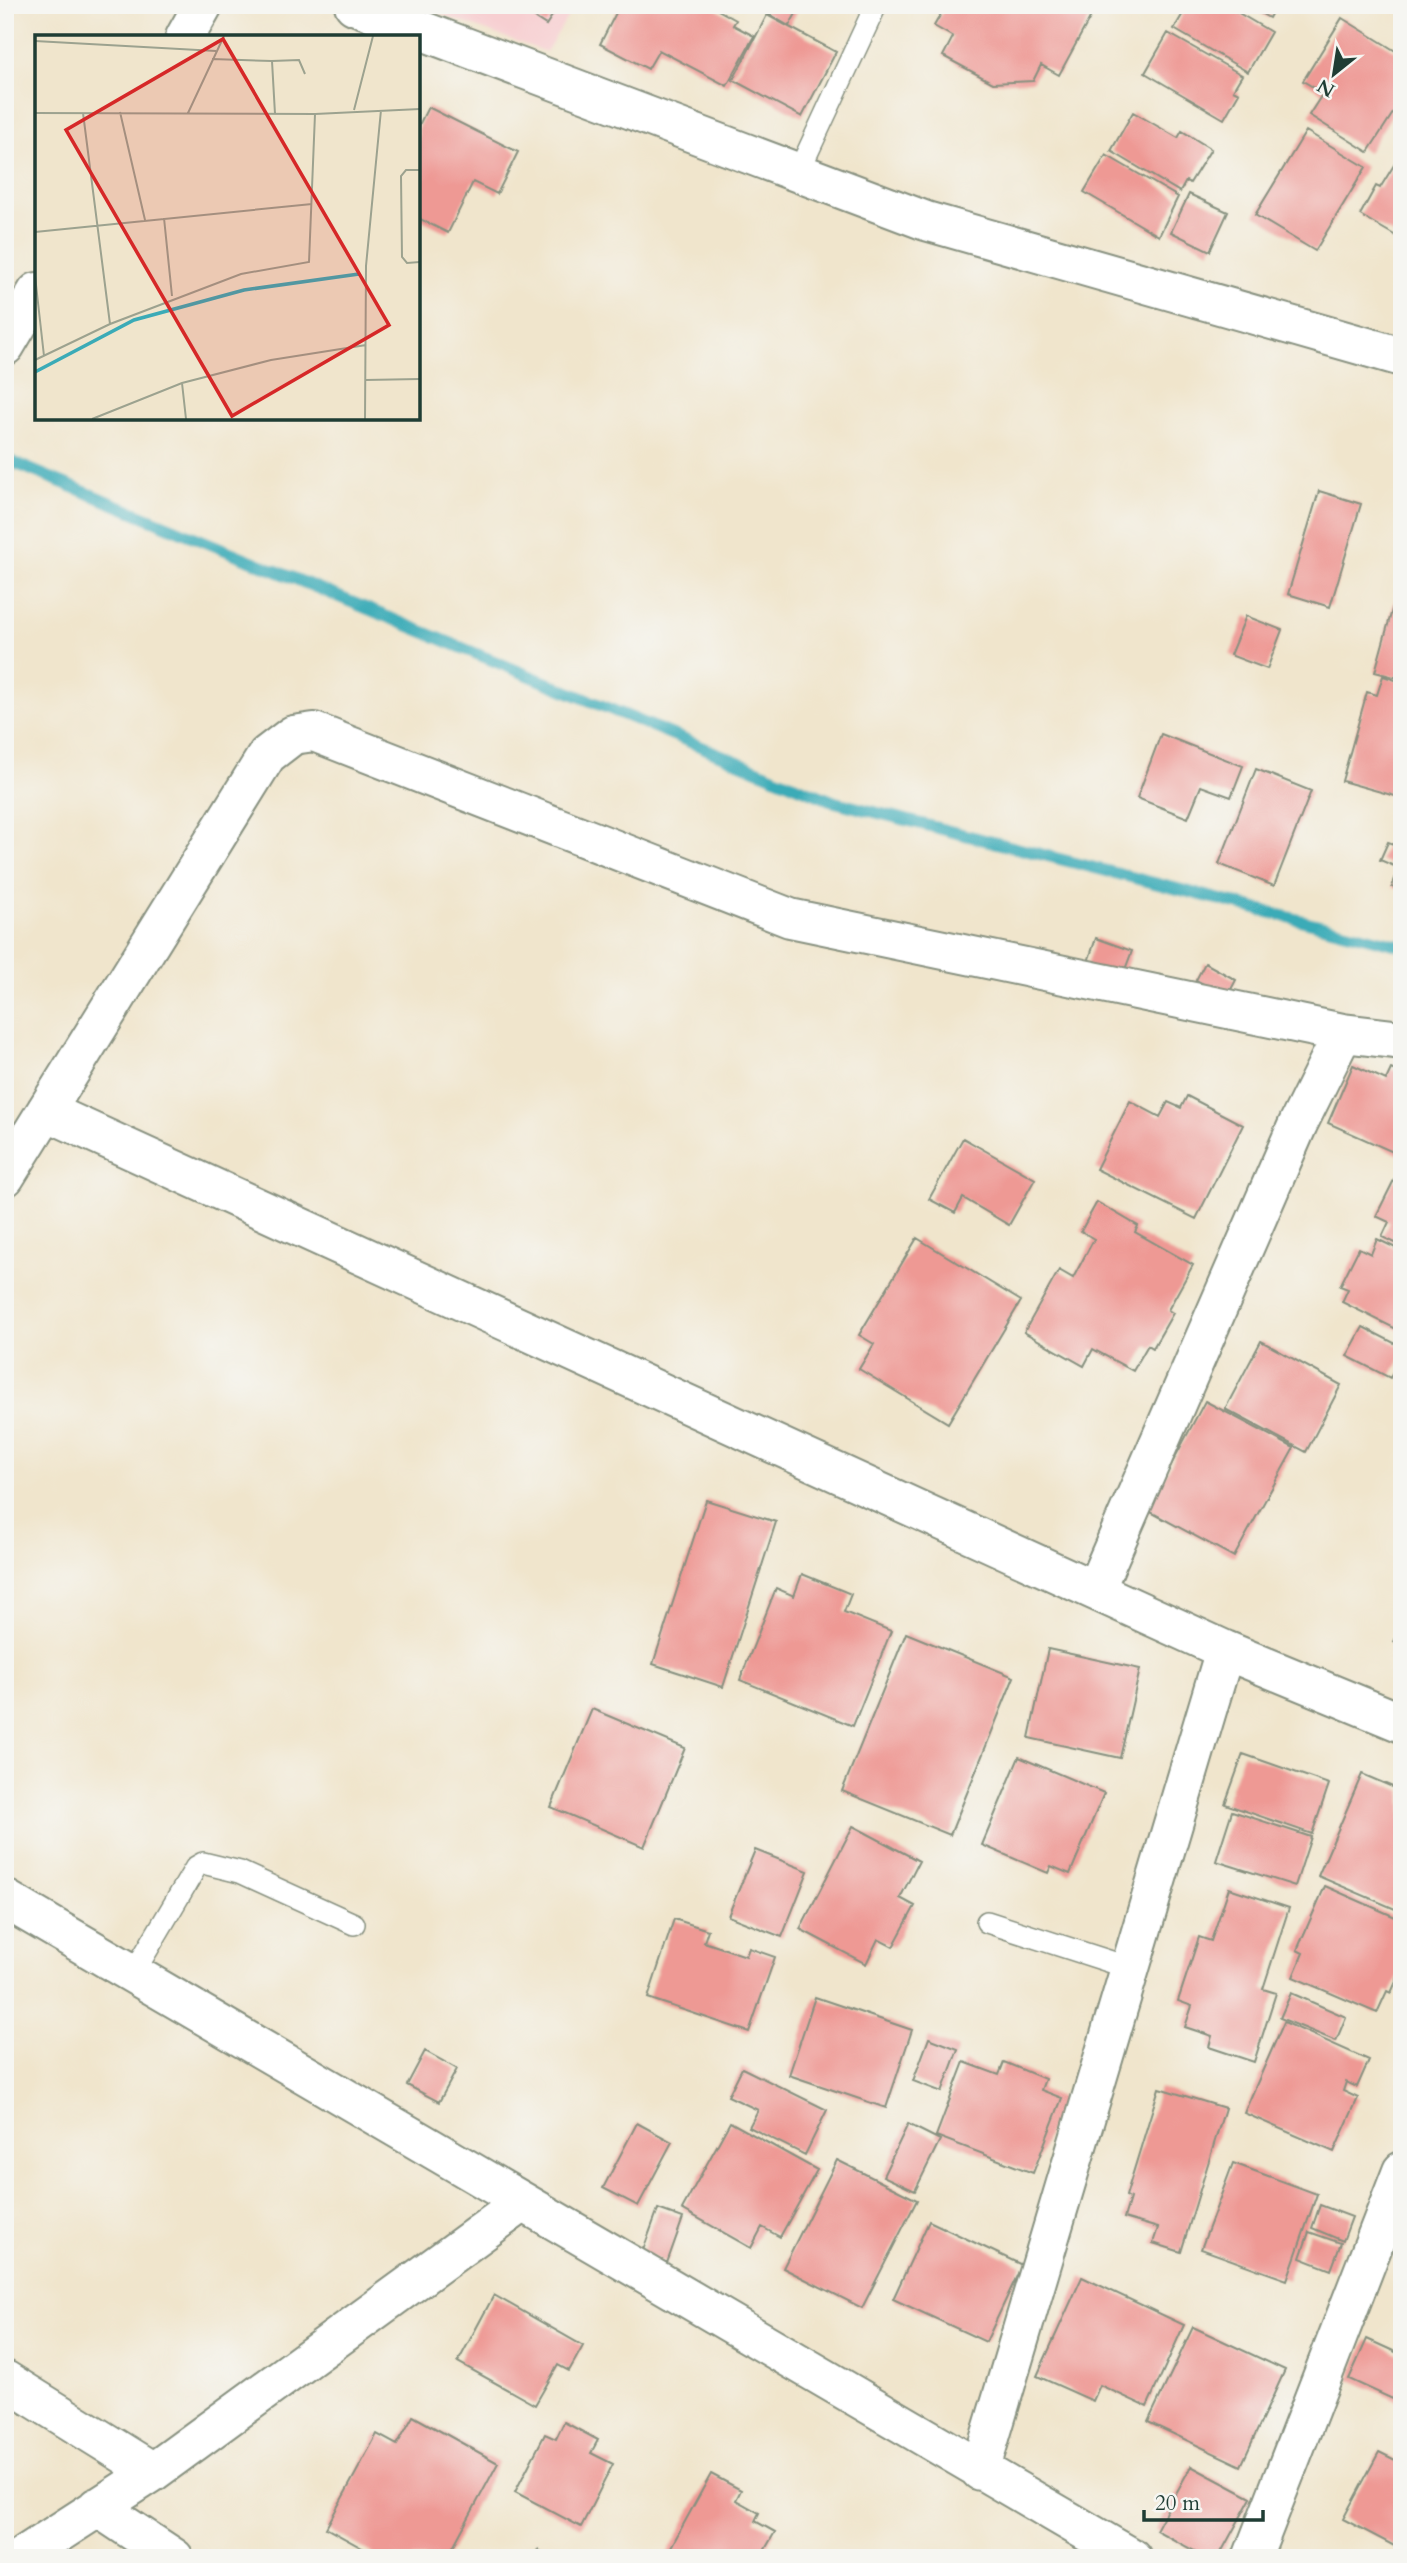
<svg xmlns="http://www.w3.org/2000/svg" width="1407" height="2563" font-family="Cardo,serif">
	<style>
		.built { fill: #f7cfd1 }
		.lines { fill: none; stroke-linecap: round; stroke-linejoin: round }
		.stream { stroke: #3babb7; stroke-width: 12 }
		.building { fill: #ee9994 }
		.service-casing { stroke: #889180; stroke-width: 24 }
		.minor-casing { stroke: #889180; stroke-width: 42 }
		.service { stroke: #fff; stroke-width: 21 }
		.minor { stroke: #fff; stroke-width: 38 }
		.inset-river { fill: none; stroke: #3babb7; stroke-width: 3.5 }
		.inset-road { fill: none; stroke: #9ca28f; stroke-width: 2 }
		.view { fill: #d62828; fill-opacity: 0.15; stroke: #d62828; stroke-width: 3.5 }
		.inset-edge { fill: none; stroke: #1f3d34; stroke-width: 3.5 }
	</style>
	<rect width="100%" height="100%" fill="#f6f6f2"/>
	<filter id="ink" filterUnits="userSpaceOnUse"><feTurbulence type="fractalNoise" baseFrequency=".0143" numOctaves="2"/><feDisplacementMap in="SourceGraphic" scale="14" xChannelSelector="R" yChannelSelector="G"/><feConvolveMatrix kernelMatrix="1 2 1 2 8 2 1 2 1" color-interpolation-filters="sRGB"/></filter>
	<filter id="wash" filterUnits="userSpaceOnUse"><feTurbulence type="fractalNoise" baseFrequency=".00686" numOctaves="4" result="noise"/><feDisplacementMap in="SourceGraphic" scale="28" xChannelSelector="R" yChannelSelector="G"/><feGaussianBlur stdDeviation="1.57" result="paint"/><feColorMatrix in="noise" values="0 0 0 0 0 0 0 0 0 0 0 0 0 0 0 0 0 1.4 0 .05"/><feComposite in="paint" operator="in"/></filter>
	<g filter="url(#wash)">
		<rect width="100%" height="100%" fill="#f0e5cc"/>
		<path class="built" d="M415,5H575L546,52Z"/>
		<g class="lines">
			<path class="stream" d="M5,459L835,802L1402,946"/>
		</g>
		<g id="blocks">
			<path class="building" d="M515,5H559L546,25Z
				M620,5H709L736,20L733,25L754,36L727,86L659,50L648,69L600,44Z
				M753,5H801L789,26Z
				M946,5H1097L1059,75L1041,65L1033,81L993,83L943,56L953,37L934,26Z
				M1188,5H1225L1271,32L1248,72L1174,29Z
				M1246,5H1276L1269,18Z
				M767,15L836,52L802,117L733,80Z
				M1342,18L1402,55V99L1368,152L1309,115L1323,93L1303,81Z
				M1168,33L1242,75L1233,90L1239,93L1224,119L1145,73Z
				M428,107L518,152L497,194L473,182L448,233L418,218V127Z
				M1133,112L1178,138L1182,131L1211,149L1190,183L1186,181L1180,192L1111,151Z
				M1306,131L1366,167L1315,251L1255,215Z
				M1402,152V227L1396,236L1360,215L1376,186L1380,188Z
				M1106,155L1178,197L1159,236L1084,192Z
				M1189,194L1228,212L1210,251L1171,232Z
				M1319,491L1361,504L1330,607L1288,594Z
				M1402,573V590L1396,589Z
				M1395,599L1402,601V679L1375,672Z
				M1246,616L1282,630L1267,669L1230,655Z
				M1383,676L1402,682V798L1342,781L1367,692L1377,695Z
				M1161,734L1243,766L1231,797L1201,786L1188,818L1137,798Z
				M1256,769L1311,791L1274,886L1219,864Z
				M1388,842L1402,847V891L1392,887L1399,868L1380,860Z
				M1096,938L1132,951L1121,980L1086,968Z
				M1205,963L1236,980L1227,997L1196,980Z
				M1353,1065L1386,1080L1391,1069L1402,1074V1156L1328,1123Z
				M1187,1096L1243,1125L1196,1219L1096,1169L1130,1101L1160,1117L1168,1102L1181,1108Z
				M963,1138L1035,1179L1009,1225L963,1198L955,1213L929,1199Z
				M1402,1177V1246L1382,1237L1389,1222L1376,1216L1394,1180L1399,1183Z
				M1097,1202L1138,1226L1135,1232L1193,1265L1168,1310L1173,1313L1153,1348L1148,1345L1133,1371L1093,1349L1084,1366L1024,1332L1059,1270L1073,1278L1094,1239L1081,1231Z
				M917,1238L1021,1301L948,1423L859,1369L874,1344L859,1335Z
				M1377,1239L1402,1251V1332L1342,1302L1348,1289L1340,1286L1359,1248L1371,1254Z
				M1363,1327L1402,1347V1356L1390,1378L1347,1356Z
				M1261,1341L1341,1385L1306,1452L1225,1409Z
				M1205,1401L1294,1448L1234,1557L1147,1510Z
				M706,1500L776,1522L723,1687L653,1664Z
				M802,1574L851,1594L844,1612L891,1631L853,1726L740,1680L776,1588L794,1596Z
				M1402,1624V1646L1394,1642Z
				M906,1633L1014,1677L950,1835L842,1791Z
				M1048,1649L1140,1669L1120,1758L1029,1738Z
				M592,1709L685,1748L644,1847L551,1807Z
				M1243,1754L1329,1784L1312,1834L1225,1804Z
				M1019,1757L1104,1793L1070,1874L1051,1866L1048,1873L982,1845Z
				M1362,1774L1402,1791V1912L1318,1876Z
				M1232,1811L1311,1837L1295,1886L1216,1861Z
				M853,1826L919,1861L900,1898L915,1906L893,1947L878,1939L866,1964L800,1929Z
				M755,1850L808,1871L782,1937L728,1916Z
				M1325,1886L1402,1920V1968L1391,1993L1387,1991L1377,2013L1293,1977L1303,1953L1297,1950Z
				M1229,1888L1289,1908L1263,1989L1276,1993L1254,2062L1209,2047L1212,2036L1185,2027L1192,2006L1178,2001L1199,1937L1211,1941Z
				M674,1919L708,1930L704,1942L746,1956L749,1948L775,1957L749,2032L648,1998Z
				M1291,1993L1346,2017L1336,2041L1280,2018Z
				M815,1997L912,2030L886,2108L789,2075Z
				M1284,2022L1369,2060L1357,2087L1346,2082L1343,2091L1358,2098L1334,2152L1244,2113Z
				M929,2038L958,2049L942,2092L913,2081Z
				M425,2051L457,2069L439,2102L407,2085Z
				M964,2062L999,2075L1004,2062L1045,2079L1041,2090L1062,2098L1033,2173L936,2136Z
				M742,2068L827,2110L805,2155L749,2127L758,2110L728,2096Z
				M1159,2088L1225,2108L1181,2252L1153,2243L1158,2228L1124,2218L1130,2198L1126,2196Z
				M730,2122L817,2170L780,2237L762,2227L751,2248L682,2209Z
				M637,2123L672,2142L638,2206L603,2188Z
				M908,2124L940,2140L915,2191L883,2176Z
				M837,2160L917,2200L862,2308L783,2268Z
				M1233,2163L1317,2194L1287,2280L1201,2249Z
				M1320,2205L1352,2217L1343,2241L1312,2228Z
				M658,2209L683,2218L667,2263L642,2253Z
				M929,2221L1022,2265L986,2342L893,2299Z
				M1309,2232L1341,2243L1331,2270L1300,2258Z
				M1082,2277L1184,2325L1147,2407L1100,2385L1093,2401L1037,2376Z
				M494,2295L583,2346L569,2371L558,2365L535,2405L458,2362Z
				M1193,2327L1285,2370L1241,2466L1148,2422Z
				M1367,2339L1402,2355V2396L1399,2402L1349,2379Z
				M413,2416L498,2463L447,2558H380L326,2528L377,2434L397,2445Z
				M564,2422L598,2440L591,2453L613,2464L581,2527L515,2492L545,2434L556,2439Z
				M1379,2452L1397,2461L1402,2452V2550L1343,2519Z
				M1191,2466L1251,2498L1218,2558H1207L1156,2530Z
				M711,2474L741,2490L736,2500L759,2513L755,2521L775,2532L760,2558H665Z
				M538,2550L552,2558H534Z"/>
		</g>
	</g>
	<g filter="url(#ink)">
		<use href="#blocks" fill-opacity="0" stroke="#889180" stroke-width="2"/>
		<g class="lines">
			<defs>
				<path id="service" d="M798,173L876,5
					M987,1922L1130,1968
					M133,1974L196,1867L203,1863L240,1872L354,1924"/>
				<path id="minor" d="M354,5L926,221L1402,357
					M185,37L203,5
					M5,346L37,292
					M46,1111L1225,1650L1402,1723
					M5,1177L267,755L293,735L314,732L790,918L1343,1033L1402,1040
					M1095,1590L1298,1124L1343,1033
					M5,1899L1132,2558
					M5,2380L153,2472
					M980,2471L1225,1650
					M97,2507L174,2558
					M20,2558L153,2472L522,2203
					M1252,2558L1402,2171"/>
			</defs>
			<use href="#service" class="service-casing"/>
			<use href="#minor" class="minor-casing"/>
			<use href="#service" class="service"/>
			<use href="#minor" class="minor"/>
		</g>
	</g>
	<g transform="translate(35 35)">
		<rect width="385" height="385" fill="#f0e5cc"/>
		<path class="inset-river" d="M0,337L99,285L209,255L324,239"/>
		<path class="inset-road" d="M0,6L181,16M177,24L237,26M319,75L338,1M85,77L110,185M0,78L280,79L385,74M48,78L75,289L206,239L274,227L280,79M153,78L189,1M240,79L237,26L264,25L270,39M385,135H371L366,141L367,222L372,228L385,227M129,183L137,261M0,197L277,169M0,241L9,321M0,325L75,289M330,345L385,344M147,348L151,384M57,384L147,348L236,325L331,310M330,384L331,231L346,75"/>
		<path class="view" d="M188,4L354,290L197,381L31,95Z"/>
		<rect width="385" height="385" class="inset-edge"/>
	</g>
	<rect width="1407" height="2563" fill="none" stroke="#f6f6f2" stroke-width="28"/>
	<g transform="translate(1334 74) rotate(210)" stroke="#f6f6f2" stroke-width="5" paint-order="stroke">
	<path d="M0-5L12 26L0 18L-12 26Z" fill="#1f3d34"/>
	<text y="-10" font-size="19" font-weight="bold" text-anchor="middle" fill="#1f3d34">N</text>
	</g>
	<path d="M1144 2510v10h119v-10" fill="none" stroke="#1f3d34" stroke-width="3.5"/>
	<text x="1155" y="2510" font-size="21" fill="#1f3d34" stroke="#f6f6f2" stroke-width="5" paint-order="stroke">20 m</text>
</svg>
